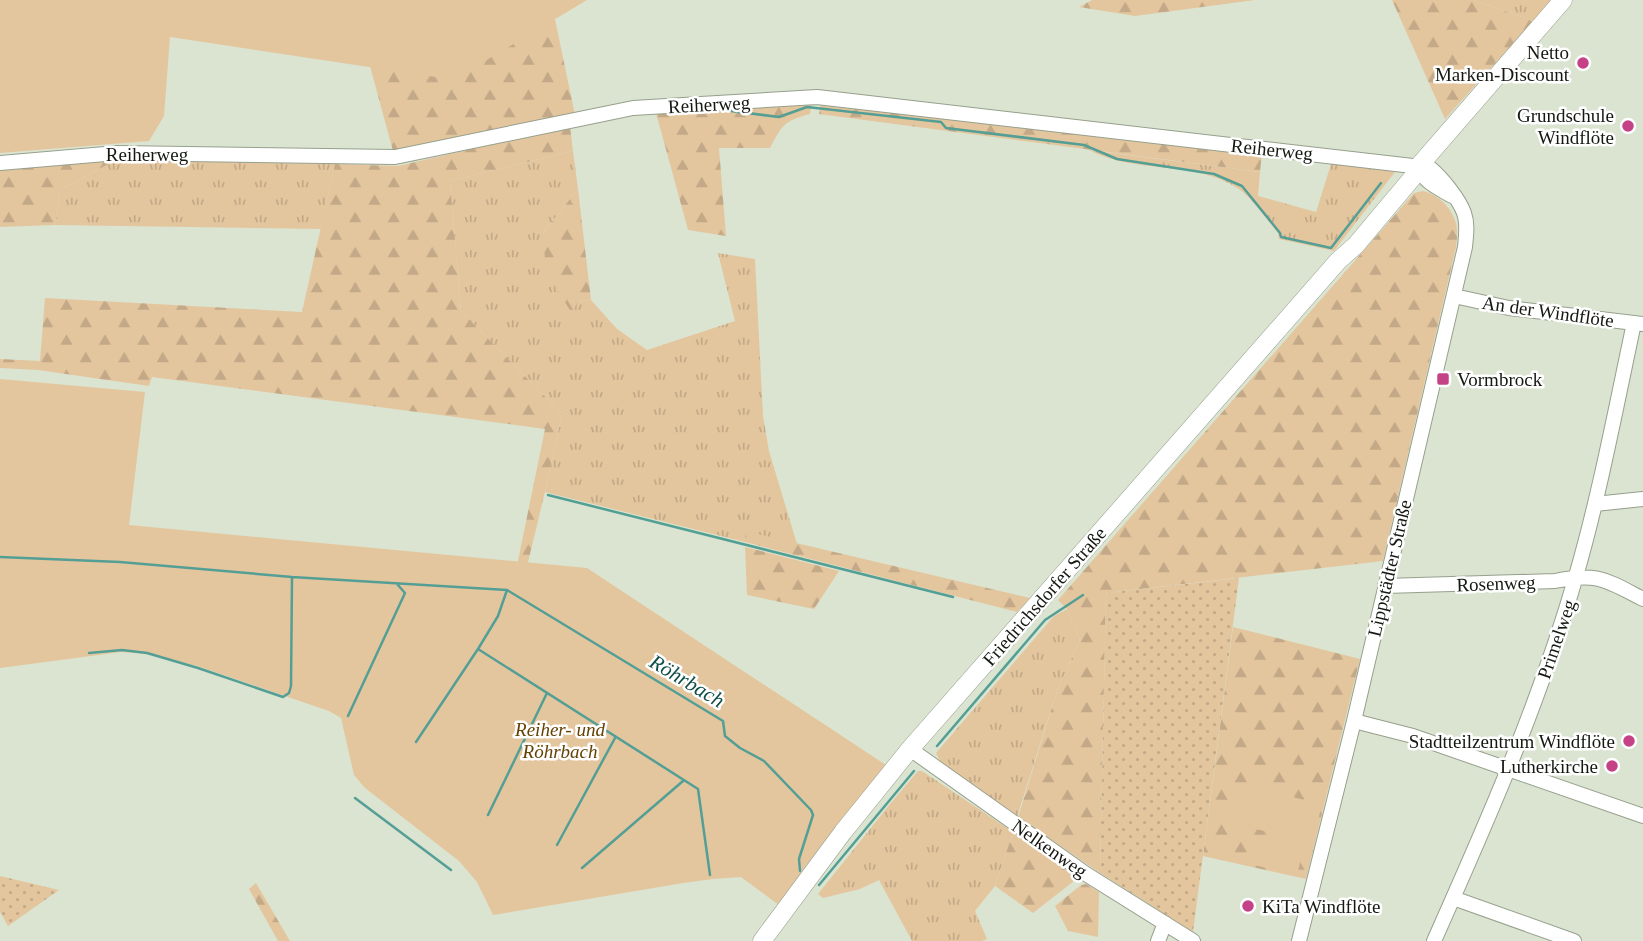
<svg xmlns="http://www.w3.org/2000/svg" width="1643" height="941" font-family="'Times New Roman',serif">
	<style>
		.grass { fill: url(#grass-tufts) }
		.forest { fill: url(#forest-firs) }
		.park { fill: #e4c69e }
		.garden { fill: url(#garden-dots) }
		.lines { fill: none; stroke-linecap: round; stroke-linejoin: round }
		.stream { stroke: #549f95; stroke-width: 2.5 }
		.minor-casing { stroke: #96a08d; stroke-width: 16 }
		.major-casing { stroke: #96a08d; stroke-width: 19 }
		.minor { stroke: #fff; stroke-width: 14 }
		.major { stroke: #fff; stroke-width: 18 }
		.poi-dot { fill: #c54287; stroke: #fff; stroke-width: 2.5 }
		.labels { text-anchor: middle; stroke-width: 5; stroke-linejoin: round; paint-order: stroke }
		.poi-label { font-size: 19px; fill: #141811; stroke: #fff; text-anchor: end }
		.street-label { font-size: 19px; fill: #141811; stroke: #fff }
		.park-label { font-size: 19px; font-style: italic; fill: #654204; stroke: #fff }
		.water-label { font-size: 21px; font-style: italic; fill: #0d4f49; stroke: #fff }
	</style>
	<defs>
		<pattern id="grass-tufts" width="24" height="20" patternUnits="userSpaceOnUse" patternTransform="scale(1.75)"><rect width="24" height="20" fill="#e4c69e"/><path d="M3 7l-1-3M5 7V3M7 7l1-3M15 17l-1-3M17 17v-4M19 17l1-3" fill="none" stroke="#c3a987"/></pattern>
		<pattern id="forest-firs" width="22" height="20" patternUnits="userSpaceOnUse" patternTransform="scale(1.75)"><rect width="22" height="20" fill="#e4c69e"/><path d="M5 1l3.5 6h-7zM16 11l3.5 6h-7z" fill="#c3a987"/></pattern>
		<pattern id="garden-dots" width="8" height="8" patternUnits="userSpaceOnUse" patternTransform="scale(1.75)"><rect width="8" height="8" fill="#e4c69e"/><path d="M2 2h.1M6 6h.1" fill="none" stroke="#c3a987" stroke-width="1.8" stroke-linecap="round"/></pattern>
	</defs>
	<rect width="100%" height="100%" fill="#dae4d0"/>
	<path class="grass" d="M1474,0H1551L1533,21Z
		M1089,150L1260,172L1258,196L1316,212L1332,161L1398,168L1334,251L1279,239L1278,233C1268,221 1251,197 1239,189C1194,159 1136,175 1089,150Z
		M573,151L578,189L543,233L573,314L576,301L591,300L617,329L647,350L735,321L718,253L755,259L763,416L769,451L797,544L745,532V542L545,492L562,414L461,311L450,181Z
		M116,160L335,164L321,229L55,225L60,190Z
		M1067,609L1080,640L1057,691L1017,817L940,761L936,753L1054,616Z
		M918,771H922L1013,832L995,886L975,911L987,939L982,941H912L879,880L860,889L823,898L818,894L890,804Z"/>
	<path class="forest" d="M1092,0H1255L1135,16L1079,7Z
		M1392,0H1474L1533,21L1445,119Z
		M555,19L575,115L393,151L364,44L519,33Z
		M821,102L1262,153L1260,172L819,114Z
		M812,103L810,114C784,121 782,125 770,148H719L726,236L688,230L656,113Z
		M570,126L573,151L450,181L461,311L562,414L545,492L522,587L0,552L513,585L545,429L152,377L149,386L38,370L0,368V359L40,361L45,298L302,312L335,164L398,166Z
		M116,160L60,190L55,225L0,227V168Z
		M578,189L591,300L577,301L573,315L546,272L543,233Z
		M1423,191C1439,195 1451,207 1456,223C1458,230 1457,240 1456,247L1383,561L1106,593L1100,873L1018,817L1057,691L1080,640L1067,609L1058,600L1414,193Z
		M745,531L1030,598L1017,612L745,542Z
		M745,547L839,571L814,609L747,595Z
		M1233,627L1360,659L1306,879L1203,856Z
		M1013,832L1074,876V881L1033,913L995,886Z
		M256,883L290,941H278L249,889Z
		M1086,884L1099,892L1098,937L1068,931L1055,906L1081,885Z"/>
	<path class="park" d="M0,0H587L470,70L449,79L170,37L164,116L149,141L0,153Z
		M0,379L145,392L129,525L587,568L889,767L779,905L741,877L713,879L683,883L493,915L477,882L459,861L365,788L354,775L341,718L329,711L197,666L147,654L121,652L0,668Z
		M1233,783L1322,804L1313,842L1224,822Z
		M1261,836L1304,846L1297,875L1254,865Z"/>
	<path class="garden" d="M1239,578L1193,932L1100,873L1106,593Z
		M0,876L59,890L8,926L0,912Z"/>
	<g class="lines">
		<path class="stream" d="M731,111L779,117L807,107L941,122L946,128L1084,145L1117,159L1214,174L1242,186L1280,233L1281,237L1331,248L1381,183
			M548,495L953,597
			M0,557L120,562L292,577L507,590L723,721L725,736L740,748L764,761L811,810L813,815L799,859L800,871
			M478,649L698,789L710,875
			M89,653L122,650L147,653L198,668L283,697L289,693L291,686L292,577
			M348,716L405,593L397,584
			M416,742L478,649L498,616L507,590
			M937,746L1045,620L1083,595
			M355,798L451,870
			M488,815L547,693
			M557,845L615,738
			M582,868L683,781
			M819,885L914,771"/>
		<defs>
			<path id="minor" d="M0,163L117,153L395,157L633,108L817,97L1430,168C1442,178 1459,199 1464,213C1468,224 1466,236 1465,247L1354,721L1299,941
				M1418,167C1426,184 1437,187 1452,196
				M1454,296L1509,308L1643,324
				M1595,504L1643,499
				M1385,586L1555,581C1597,572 1606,580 1643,599
				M1354,721L1413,736L1643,816
				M910,749L1086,874L1193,941
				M1453,898L1574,941
				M1158,941L1165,923
				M1434,941C1487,822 1540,702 1576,576C1600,493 1616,407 1634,323"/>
			<path id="major" d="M762,941L843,832L910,749L1338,261L1356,245L1413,177L1418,167L1563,0"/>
		</defs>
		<use href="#minor" class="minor-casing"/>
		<use href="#major" class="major-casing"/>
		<use href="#minor" class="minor"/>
		<use href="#major" class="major"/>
	</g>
	<g class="poi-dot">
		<circle cx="1583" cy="63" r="7"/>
		<circle cx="1628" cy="126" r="7"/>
		<rect x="1436" y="372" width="14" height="14" rx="3.5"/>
		<circle cx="1629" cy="741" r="7"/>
		<circle cx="1612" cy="766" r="7"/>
		<circle cx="1248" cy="906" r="7"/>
	</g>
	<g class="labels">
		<g class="poi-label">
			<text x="1569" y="59">Netto<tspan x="1569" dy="22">Marken-Discount</tspan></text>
			<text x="1614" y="122">Grundschule<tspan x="1614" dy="22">Windflöte</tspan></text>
			<text x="1457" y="386" text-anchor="start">Vormbrock</text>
			<text x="1615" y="748">Stadtteilzentrum Windflöte</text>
			<text x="1598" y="773">Lutherkirche</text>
			<text x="1262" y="913" text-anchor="start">KiTa Windflöte</text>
		</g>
		<g class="street-label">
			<text transform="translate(709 104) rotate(-3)" y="7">Reiherweg</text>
			<text transform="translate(1272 149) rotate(6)" y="7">Reiherweg</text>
			<text x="147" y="161">Reiherweg</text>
			<text transform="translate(1548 311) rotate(8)" y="7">An der Windflöte</text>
			<text transform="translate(1389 568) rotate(-77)" y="7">Lippstädter Straße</text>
			<text transform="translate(1496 583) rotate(-2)" y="7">Rosenweg</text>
			<text transform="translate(1044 596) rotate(-49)" y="7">Friedrichsdorfer Straße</text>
			<text transform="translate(1556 639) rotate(-71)" y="7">Primelweg</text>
			<text transform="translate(1050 848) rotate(35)" y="7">Nelkenweg</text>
		</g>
		<g class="park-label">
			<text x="560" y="736">Reiher- und<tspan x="560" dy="22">Röhrbach</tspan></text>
		</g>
		<g class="water-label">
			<text transform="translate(687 681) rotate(31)" y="7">Röhrbach</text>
		</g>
	</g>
</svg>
